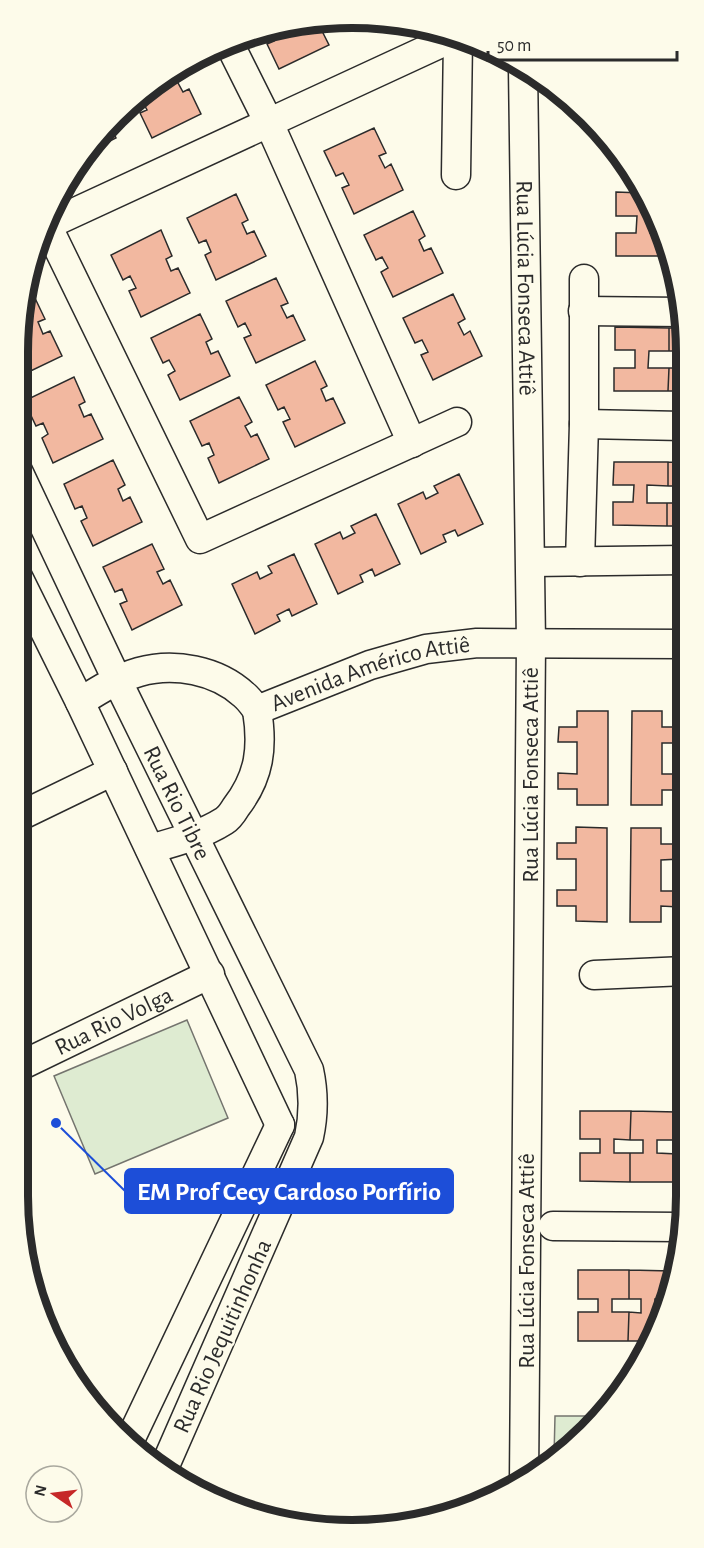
<svg xmlns="http://www.w3.org/2000/svg" width="704" height="1548" font-family="'Alegreya Sans',sans-serif">
	<style>
		.green { fill: #deebd1; stroke: #74746e; stroke-width: 1.5 }
		.building { fill: #f2b8a0; stroke: #2b2b2b; stroke-width: 1.5 }
		.lines { fill: none; stroke-linecap: round; stroke-linejoin: round }
		.minor-casing { stroke: #2b2b2b; stroke-width: 31 }
		.minor { stroke: #fdfbea; stroke-width: 28 }
		.labels { text-anchor: middle; stroke-width: 4.5; stroke-linejoin: round; paint-order: stroke }
		.street-label { font-size: 24px; fill: #2b2b2b; stroke: #fdfbea }
		.rim { fill: none; stroke: #2b2b2b; stroke-width: 8 }
		.leader { fill: none; stroke: #1d4ed8; stroke-width: 2 }
		.callout-dot { fill: #1d4ed8; stroke: #fdfbea; stroke-width: 2 }
		.callout { fill: #1d4ed8; stroke: #1d4ed8; stroke-width: 2 }
		.callout-label { font-size: 26px; text-anchor: middle; font-weight: bold; fill: #fff }
	</style>
	<rect width="100%" height="100%" fill="#fdfbea"/>
	<path class="green" d="M187,1020L228,1118L95,1174L54,1076Z
		M555,1416H603L554,1457Z"/>
	<path class="building" d="M319,25L329,45L279,69L267,44L274,41L271,34Z
		M181,72L184,78L177,81L183,92L189,89L201,114L152,138L140,113L147,110L141,99Z
		M110,125L116,138L94,149Z
		M374,128L386,153L379,156L385,168L391,164L403,190L354,214L342,188L349,185L343,173L336,176L324,151Z
		M616,192L642,193L656,216H650V233H663L669,256H616V233H636L637,216H616Z
		M236,194L248,220L242,223L247,234L254,231L266,256L216,280L205,255L211,252L206,240L199,243L187,218Z
		M413,211L425,236L419,240L424,251L431,248L443,273L393,297L381,272L388,268L382,257L376,260L364,235Z
		M161,230L172,256L166,259L171,271L178,268L190,293L141,317L129,291L136,288L130,276L123,280L111,255Z
		M276,278L288,303L281,306L287,318L293,315L305,340L256,363L244,338L251,335L245,323L238,327L226,301Z
		M33,294L45,319L38,322L43,334L50,331L62,356L18,377V352L29,296Z
		M453,294L465,319L458,323L464,335L470,331L482,356L433,380L421,355L428,352L422,340L415,343L403,318Z
		M200,314L212,339L206,342L211,354L218,351L230,376L180,400L168,375L175,371L169,360L163,363L151,338Z
		M615,327L669,328V351H649L648,368H669L668,391H614V368H635V350H615Z
		M669,328H683V351H669Z
		M315,361L327,386L321,389L326,401L333,398L345,423L295,447L283,422L290,419L284,407L278,410L266,385Z
		M669,368H683V391H668Z
		M74,377L85,402L79,405L84,417L91,414L103,439L53,463L42,438L48,434L43,423L36,426L24,401Z
		M239,397L252,422L245,426L251,437L257,434L269,459L219,483L208,458L214,455L209,443L202,446L190,421Z
		M113,460L125,485L118,489L123,501L130,497L142,522L93,546L81,521L87,518L82,506L75,509L64,484Z
		M614,462H668V486L647,485V503H667V526L613,525V502H633L634,485H613Z
		M668,462L684,463V486H668Z
		M459,474L483,524L458,536L455,530L443,535L446,542L421,554L398,504L423,492L426,499L438,493L434,486Z
		M667,503H684V526H667Z
		M376,514L400,564L375,576L372,569L360,575L363,582L338,594L315,544L340,532L343,539L355,533L351,526Z
		M152,544L164,569L157,572L163,584L170,580L182,605L132,630L120,604L127,601L122,589L115,592L103,567Z
		M294,554L317,604L292,616L289,609L277,615L280,621L255,634L232,584L257,572L260,579L272,573L268,566Z
		M577,711H608V805H577V789H558V773L577,774V742H558L559,727H577Z
		M632,711H662V727H681V743H662V774H681V790H662V805H631Z
		M576,827L607,828V922L576,921V906H557V890H576V859H557V843H576Z
		M631,828H661V844H680V859L661,860V891H680L679,907L661,906V922H630Z
		M580,1111H631L630,1140L614,1139V1153H630V1182L580,1181V1153H600V1139H580Z
		M631,1111L677,1112V1140H657V1153L677,1154V1182H630V1153H643V1140H630Z
		M578,1270H629V1299H612V1312H629L628,1341H578V1312H598V1299H578Z
		M629,1270L671,1271L666,1299H655V1313H663L661,1323L650,1341H628L629,1312L641,1313V1299H629Z"/>
	<g class="lines">
		<defs>
			<g id="minor">
				<path d="M229,43L269,123L412,443"/>
				<path id="s1" d="M523,68L531,643L524,1481"/>
				<path d="M456,175L458,39"/>
				<path d="M45,221L200,539L457,422"/>
				<path d="M43,227L452,38"/>
				<path d="M583,311L683,312"/>
				<path d="M584,424L683,426"/>
				<path id="s2" d="M18,471L117,680L309,1070C314,1093 314,1114 309,1137L164,1468"/>
				<path d="M531,562L684,560"/>
				<path d="M580,562L584,424V279"/>
				<path d="M18,577L80,702L280,1125"/>
				<path d="M80,702C99,690 118,678 139,672C174,662 217,670 244,695C249,699 253,705 257,710"/>
				<path id="s3" d="M257,710L370,665L426,649L477,643L684,644"/>
				<path d="M18,817L113,771"/>
				<path d="M150,849C175,842 202,835 224,821C229,818 233,812 236,807C260,776 263,747 257,710"/>
				<path d="M594,975L685,971"/>
				<path id="s4" d="M18,1067L210,974"/>
				<path d="M553,1226L680,1227"/>
				<path d="M130,1440L280,1125"/>
			</g>
		</defs>
		<use href="#minor" class="minor-casing"/>
		<use href="#minor" class="minor"/>
	</g>
	<g class="labels">
		<g class="street-label">
			<text dy="8" stroke="none"><textPath href="#s1" startOffset="220">Rua Lúcia Fonseca Attiê</textPath></text>
			<text dy="8" stroke="none"><textPath href="#s3" startOffset="120">Avenida Américo Attiê</textPath></text>
			<text transform="translate(530 775) rotate(-90)" y="8">Rua Lúcia Fonseca Attiê</text>
			<text dy="8" stroke="none"><textPath href="#s2" startOffset="368">Rua Rio Tibre</textPath></text>
			<text dy="8" stroke="none"><textPath href="#s4" startOffset="106">Rua Rio Volga</textPath></text>
			<text transform="translate(526 1261) rotate(-90)" y="8">Rua Lúcia Fonseca Attiê</text>
			<text transform="translate(222 1336) rotate(-66)" y="8">Rua Rio Jequitinhonha</text>
		</g>
	</g>
	<path d="M0 0H704V1548H0ZM352 28H352A324 324 0 0 1 676 352V1196A324 324 0 0 1 352 1520H352A324 324 0 0 1 28 1196V352A324 324 0 0 1 352 28Z" fill="#fdfbea" fill-rule="evenodd"/>
	<path class="rim" d="M352 28H352A324 324 0 0 1 676 352V1196A324 324 0 0 1 352 1520H352A324 324 0 0 1 28 1196V352A324 324 0 0 1 352 28Z"/>
	<path class="leader" d="M56 1123L125 1191"/>
	<circle class="callout-dot" cx="56" cy="1123" r="6"/>
	<rect class="callout" x="125" y="1169" width="328" height="44" rx="6"/>
	<g class="callout-label">
		<text x="289" y="1200">EM Prof Cecy Cardoso Porfírio</text>
	</g>
	<g transform="translate(54 1494) rotate(284)"><circle r="28" fill="#fdfbea" stroke="#a9a89e" stroke-width="1.5"/>
	<path d="M0-4.5L10 22L0 15L-10 22Z" fill="#c62828"/>
	<text y="-9" font-size="16" font-weight="bold" text-anchor="middle" fill="#2b2b2b">N</text>
	</g>
	<path d="M488 51v9h189v-9" fill="none" stroke="#2b2b2b" stroke-width="3"/>
	<text x="497" y="51" font-size="18" fill="#2b2b2b" stroke="#fdfbea" stroke-width="4.5" paint-order="stroke">50 m</text>
</svg>
